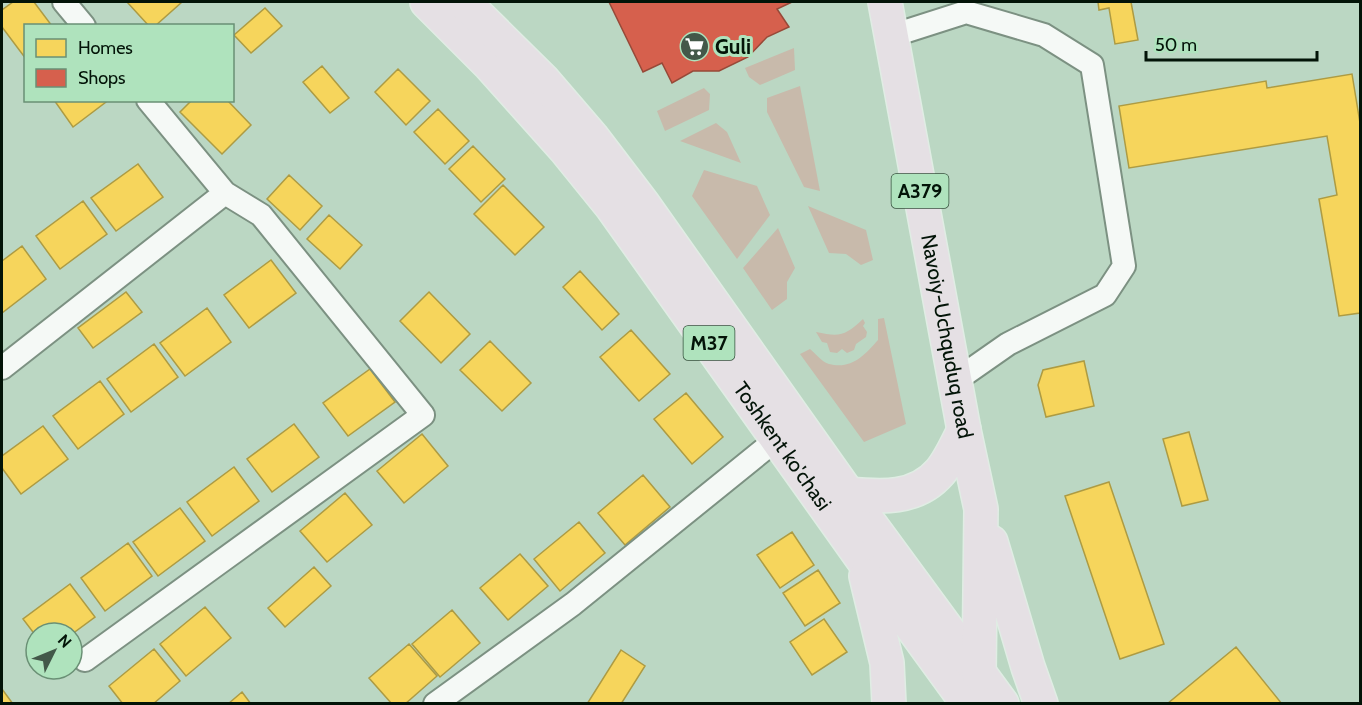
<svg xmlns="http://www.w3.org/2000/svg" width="1362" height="705" font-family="Cabin,sans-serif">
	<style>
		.green { fill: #c8baab }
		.homes { fill: #f6d55c; stroke: #ad9b43; stroke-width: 1.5 }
		.shops { fill: #d6604d; stroke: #974938; stroke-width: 1.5 }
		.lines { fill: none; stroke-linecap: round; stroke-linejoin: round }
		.minor-casing { stroke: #7c9182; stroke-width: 26 }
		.highway-casing { stroke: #e0ede4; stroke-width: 36 }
		.minor { stroke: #f5f9f6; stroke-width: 22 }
		.highway { stroke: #e5e0e4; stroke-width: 33 }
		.labels { text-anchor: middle; stroke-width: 6; stroke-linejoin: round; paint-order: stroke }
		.shield { fill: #afe3bd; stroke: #37523e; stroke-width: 1.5 }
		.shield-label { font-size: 20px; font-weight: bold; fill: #031408 }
		.poi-label { font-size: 21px; font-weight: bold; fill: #031408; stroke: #afe3bd; text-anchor: start }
		.street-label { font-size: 21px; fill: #031408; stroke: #afe3bd }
	</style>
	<rect width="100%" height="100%" fill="#bbd7c3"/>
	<path class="green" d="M794,48L795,70L760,85L749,77L745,68Z
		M800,86L820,191L804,187L767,112V98Z
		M704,88L710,94L709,110L665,131L657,111Z
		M716,123L727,132L741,163L680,141Z
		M704,170L757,186L770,215L737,259L692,196Z
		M808,206L866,230L873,260L861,265L846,254L829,253Z
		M778,228L795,268L787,282V299L772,310L743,268Z
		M884,318L906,424L864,442L800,354L810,349C815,353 822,362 829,364C851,370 865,355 878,340V319Z
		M863,319L865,323L863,326L867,332L866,337L856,344L854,350L847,353L842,349L837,353L830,352L827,343L822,342L816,332C840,337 845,336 863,319Z"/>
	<path class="homes" d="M13,2H34L52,26H26V59L2,27V10Z
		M127,2H182L155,26H149Z
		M1098,2H1135H1131L1138,40L1115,44L1109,8L1099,10Z
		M265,8L282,26L251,53L234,35Z
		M322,66L349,98L330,113L303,82Z
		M398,69L430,101L406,125L375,92Z
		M1352,74L1360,123V313L1339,316L1319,199L1337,195L1327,136L1129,168L1119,106L1266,81L1267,88Z
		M54,100H105L106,102L73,127Z
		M192,100H227L251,125L222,154L180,112Z
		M438,109L469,141L445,164L414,132Z
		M473,146L505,179L481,202L449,169Z
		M138,164L163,197L116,231L91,198Z
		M289,175L322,206L300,230L267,199Z
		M503,185L544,227L515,255L474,214Z
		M83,201L107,234L60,269L36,236Z
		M329,215L362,245L340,269L307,239Z
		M22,246L46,279L2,313V261Z
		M271,260L296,293L249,328L224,295Z
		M580,271L619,314L602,330L563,287Z
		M126,292L142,312L93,348L78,328Z
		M429,292L470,334L441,363L400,321Z
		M207,308L231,342L185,376L160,343Z
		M631,330L670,374L639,401L600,357Z
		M490,341L531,383L502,411L460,370Z
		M154,344L178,377L131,412L107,379Z
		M1084,361L1094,406L1046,417L1038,385L1043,370Z
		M370,369L395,402L348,436L323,403Z
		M100,381L124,414L78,449L53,416Z
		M686,393L723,437L692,464L654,419Z
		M294,424L319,457L272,492L247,459Z
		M43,426L68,459L21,494L2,468V456Z
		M1189,432L1208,500L1182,506L1163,439Z
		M422,434L448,466L404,503L377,471Z
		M234,467L259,501L212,536L187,502Z
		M643,475L670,507L625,545L598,513Z
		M1109,482L1164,644L1120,659L1065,496Z
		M345,493L372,525L327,562L300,531Z
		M180,508L205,541L158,576L133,542Z
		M579,522L605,553L560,591L534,559Z
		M792,532L814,565L780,588L757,555Z
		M128,543L152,576L105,611L81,578Z
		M520,554L548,586L508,620L480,588Z
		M314,567L331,586L285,627L268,608Z
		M818,570L840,603L805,626L783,593Z
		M70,584L95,617L72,634L36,633V636L23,619Z
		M205,607L231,638L186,676L160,644Z
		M452,610L480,643L440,677L412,644Z
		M824,619L847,652L812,675L790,642Z
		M409,644L437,676L405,704H392L369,678Z
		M1236,647L1282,704H1167Z
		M154,649L180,681L153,704H123L109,686Z
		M621,650L645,666L621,704H587Z
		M2,689L13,704H2Z
		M242,692L251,704H228Z"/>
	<path class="shops" d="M609,2H792L777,9L789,27L767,37L748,57L719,71H693L672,83L662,63L643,72Z"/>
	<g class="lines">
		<defs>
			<path id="minor" d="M64,2L84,26
				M891,36L966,12L1044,35L1092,65L1124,266L1105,295L1008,344L955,381
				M2,368L225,193
				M85,660L423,415L261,215L225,193L148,100
				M435,704L573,604L777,439"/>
			<g id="highway">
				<path id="s1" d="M427,2L489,64L565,149L612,207L861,557L968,704"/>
				<path d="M464,2L543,80L592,137L643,204L848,494L1002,704"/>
				<path id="s2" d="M885,2L964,430L981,509L979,674"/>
				<path d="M848,494C881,497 916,500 940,472C950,460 957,444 964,430"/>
				<path d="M991,542L1028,667L1041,704"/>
				<path d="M866,576L887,663L889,704"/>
			</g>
		</defs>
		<use href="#minor" class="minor-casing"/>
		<use href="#highway" class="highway-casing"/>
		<use href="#minor" class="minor"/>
		<use href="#highway" class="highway"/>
	</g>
	<defs>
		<symbol id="supermarket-disc" viewBox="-11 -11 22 22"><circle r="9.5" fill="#435849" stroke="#afe3bd"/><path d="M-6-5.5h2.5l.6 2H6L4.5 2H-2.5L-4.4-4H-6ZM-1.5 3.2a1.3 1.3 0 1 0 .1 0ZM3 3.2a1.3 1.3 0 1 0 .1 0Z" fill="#fff"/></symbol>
	</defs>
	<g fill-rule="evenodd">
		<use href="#supermarket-disc" x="678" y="30" width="33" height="33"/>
	</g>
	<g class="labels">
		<g class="shield">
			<rect x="891.5" y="174" width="57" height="34" rx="4.5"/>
			<rect x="683.5" y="326" width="51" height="34" rx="4.5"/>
		</g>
		<g class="shield-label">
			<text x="920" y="198">A379</text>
			<text x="709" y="350">M37</text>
		</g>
		<g class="poi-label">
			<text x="715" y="54">Guli</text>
		</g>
		<g class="street-label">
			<text dy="7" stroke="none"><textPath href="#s2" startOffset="340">Navoiy-Uchquduq road</textPath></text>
			<text dy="7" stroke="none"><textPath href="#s1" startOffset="570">Toshkent ko'chasi</textPath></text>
		</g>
	</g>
	<rect width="1362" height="705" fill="none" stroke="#031408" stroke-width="6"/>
	<rect x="24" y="24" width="210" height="78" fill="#afe3bd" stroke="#6a9075" stroke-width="1.5"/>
	<rect x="36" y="39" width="30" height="18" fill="#f6d55c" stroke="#6a9075" stroke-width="1.5"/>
	<text x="78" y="54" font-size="18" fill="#031408">Homes</text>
	<rect x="36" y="69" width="30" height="18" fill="#d6604d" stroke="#6a9075" stroke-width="1.5"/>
	<text x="78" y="84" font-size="18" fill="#031408">Shops</text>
	<g transform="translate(54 651) rotate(47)"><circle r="28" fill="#afe3bd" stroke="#6a9075" stroke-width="1.5"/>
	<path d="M0-4.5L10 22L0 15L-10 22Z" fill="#435849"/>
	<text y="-9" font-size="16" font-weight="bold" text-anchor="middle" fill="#031408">N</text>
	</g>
	<path d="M1146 51v9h171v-9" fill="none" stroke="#031408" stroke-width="3"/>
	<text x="1155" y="51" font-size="18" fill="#031408" stroke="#afe3bd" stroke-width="4.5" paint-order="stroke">50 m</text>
</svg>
